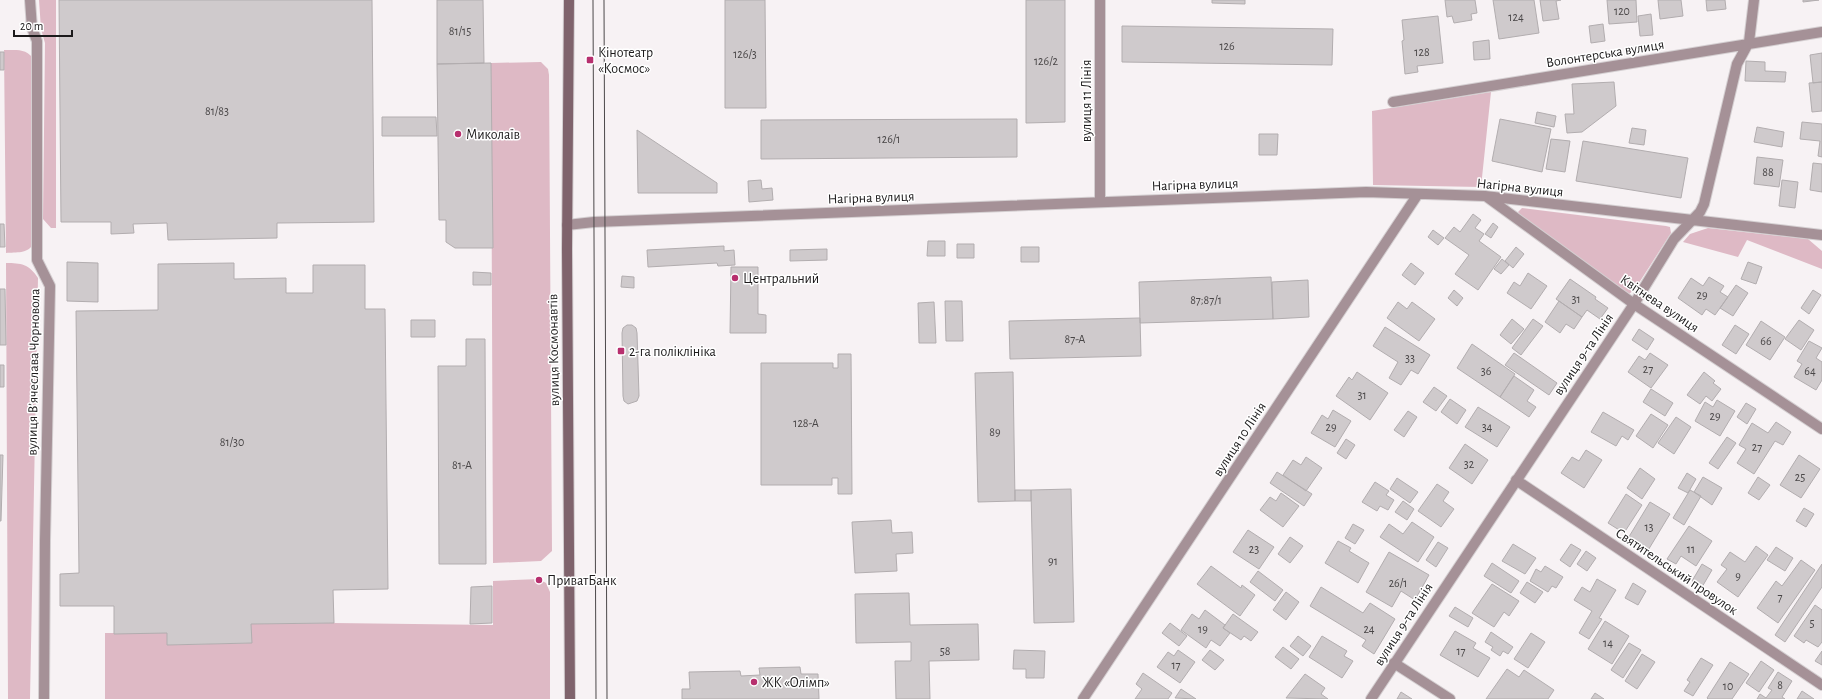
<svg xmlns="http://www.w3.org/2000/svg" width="1822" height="699" font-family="'Alegreya Sans',sans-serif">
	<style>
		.green { fill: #deb9c5 }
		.building { fill: #cfcacc; stroke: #b2adaf }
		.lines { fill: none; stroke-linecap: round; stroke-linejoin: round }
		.minor-casing { stroke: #d4cfd1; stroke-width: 12 }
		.secondary-casing { stroke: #d4cfd1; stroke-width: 12 }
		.minor { stroke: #a59197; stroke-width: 10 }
		.secondary { stroke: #7f636c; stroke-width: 10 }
		.tram { stroke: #4c494a; stroke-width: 1 }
		.poi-dot { fill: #b72f6e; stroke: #fff; stroke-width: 1.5 }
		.labels { text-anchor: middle; stroke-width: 3; stroke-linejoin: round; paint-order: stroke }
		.number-label { font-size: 12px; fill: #494647 }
		.poi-label { font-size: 14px; fill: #1c1a1b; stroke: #fff; text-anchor: start }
		.street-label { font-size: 14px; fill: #1c1a1b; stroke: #fff }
	</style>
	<rect width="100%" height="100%" fill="#f7f2f4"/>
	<path class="green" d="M39,0H56V228H51L43,219L45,43L41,29Z
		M4,50C18,50 27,48 35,61L33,244C28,254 16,252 6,253Z
		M541,62L548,69L549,75L552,551L541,561L493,563L491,63Z
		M1491,92L1481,187L1373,185L1372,111Z
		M1522,208L1666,226L1670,227L1671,233L1635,289L1629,294L1625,292L1520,215L1518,212Z
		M1708,228L1808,239L1822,251V269L1747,240L1738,257L1683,242L1690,234Z
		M6,263C21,263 29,264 38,278L30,699H8Z
		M539,579L546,583L550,592V699H105V633H167L168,645L251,643V624L334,623L493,625V581Z"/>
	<path class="building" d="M59,0H372L374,222L277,223V238L168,240L167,223L133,224L134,233L111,234V222H61Z
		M437,0H483L484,63L437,64Z
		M725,0H765L766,108H725Z
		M1026,0H1065V122L1026,123Z
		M1212,0H1245V4L1212,3Z
		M1445,0H1475L1477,13L1471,14L1472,20L1454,23L1452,16L1447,17Z
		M1493,0H1534L1539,33L1499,39Z
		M1540,0H1561L1556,1L1559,19L1543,21Z
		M1607,0H1636L1637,22L1609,24Z
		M1658,0H1681L1683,16L1660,19Z
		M1706,0H1725L1726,9L1707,11Z
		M1803,0H1819L1803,2Z
		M1651,14L1653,35L1640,36L1638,16Z
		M1438,16L1443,63L1417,66L1418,72L1405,74L1402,41L1404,40L1402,20Z
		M1603,24L1605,41L1591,43L1589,26Z
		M1122,26L1333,29L1332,65L1122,62Z
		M1489,40L1490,59L1474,60L1473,42Z
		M0,52H4V70H0Z
		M1822,53V82L1813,83L1810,55Z
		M1746,61L1765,62V71L1786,72L1785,82L1745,81Z
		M491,63L493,248H455L446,242V220H439L437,64Z
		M1614,82L1616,106L1582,132L1567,133L1565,114H1574L1572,84Z
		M1822,82V111L1812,112L1809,83Z
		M1537,112L1556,116L1554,127L1535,123Z
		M382,117H436L437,136H382Z
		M1017,119V157L761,159V120Z
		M1500,119L1551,129L1542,172L1492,161Z
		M1802,122L1822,124V157L1818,156L1820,141L1800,139Z
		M1757,127L1784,132L1782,147L1754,142Z
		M1632,128L1646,130L1644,145L1629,143Z
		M637,130L717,183V193H638Z
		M1259,134H1278L1277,155H1259Z
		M1551,139L1570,141L1565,172L1546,169Z
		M1583,141L1688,158L1681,198L1576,181Z
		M1757,157L1783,160L1779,187L1754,184Z
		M1813,163L1822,164V192L1810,190Z
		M761,180L762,189L772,188L773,200L749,202L748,181Z
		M1782,180L1798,182L1795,208L1779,206Z
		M1473,214L1481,220L1475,228L1484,234L1479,241L1501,257L1478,290L1455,274L1469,255L1445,238L1454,227L1460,232Z
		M1493,223L1498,227L1491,238L1485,234Z
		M0,224H4L5,247H0Z
		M1433,230L1444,238L1438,245L1428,237Z
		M928,241H945V256H927Z
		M957,244H974V258H957Z
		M724,246V251L734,250L735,265L718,266L717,263L648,267L647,250Z
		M1021,247H1039V262H1021Z
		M1516,247L1524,254L1513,268L1505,261Z
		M827,249V260L790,261V250Z
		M1502,259L1509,265L1501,274L1494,269Z
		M67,262L98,263V302L67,301Z
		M1748,262L1762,267L1756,284L1741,279Z
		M234,263V279L286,278V293H313V265H365V309H385L388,589L333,590L334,623L251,624L252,643L167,645V633L114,634V606H60V574L79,573L76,311L158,310V264Z
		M1411,263L1424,273L1415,285L1402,275Z
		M731,267H758V314L766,315V333H730Z
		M473,272L491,273V285H473Z
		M1528,273L1547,286L1531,309L1507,293L1514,282L1520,286Z
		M622,276L634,277V288L621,287Z
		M1271,277L1273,319L1140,323L1139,282Z
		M1709,277L1724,286L1720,292L1728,297L1715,315L1706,309L1702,315L1678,298L1691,278L1703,286Z
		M1570,279L1596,297L1595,299L1608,308L1600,319L1587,310L1582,317L1556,299Z
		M1308,280L1309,317L1273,319L1272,282Z
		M1736,285L1748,293L1733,316L1720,308Z
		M0,289H5L6,345H0Z
		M1454,290L1463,298L1457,306L1448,298Z
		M1813,290L1821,295L1809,314L1801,308Z
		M945,301H962L963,341H946Z
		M1559,301L1582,317L1574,329L1566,324L1560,333L1545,322Z
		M934,302L936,343H919L918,303Z
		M1398,302L1407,309L1412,302L1435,319L1419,341L1387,318Z
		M1140,318L1141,356L1010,359L1009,321Z
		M1512,319L1524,329L1511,344L1500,335Z
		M1533,319L1543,326L1521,355L1512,348Z
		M411,320H435V337H411Z
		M1799,320L1814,330L1801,350L1785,339Z
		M1761,321L1785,337L1770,360L1746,345Z
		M627,325H632L636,328L637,333L639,396L637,401L628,404L624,401L623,396L622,333L623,328Z
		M1735,325L1749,334L1736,354L1722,345Z
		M1385,327L1430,355L1418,374L1411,370L1401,385L1389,378L1398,362L1373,346Z
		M1639,329L1654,339L1647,350L1632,340Z
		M466,339H485L486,564H439L438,366H466Z
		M1809,341L1822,348L1816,358L1822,362V380L1816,390L1794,377L1802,364L1797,361Z
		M1472,344L1515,374L1500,397L1457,368Z
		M1514,353L1557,383L1549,395L1505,365Z
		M1650,353L1668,365L1651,388L1628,372L1639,356L1645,360Z
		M838,354H851L852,494H838V478H832V485H761V363H833V368H838Z
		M0,365H4V387H0Z
		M1013,372L1015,501L978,502L975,373Z
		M1357,372L1388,393L1370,420L1336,396L1349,377L1352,380Z
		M1704,372L1715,381L1713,383L1721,389L1712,401L1706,396L1700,404L1687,395Z
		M1514,376L1534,390L1527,401L1536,407L1529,417L1500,397Z
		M1434,387L1447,396L1436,411L1423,402Z
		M1651,389L1673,403L1665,416L1643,402Z
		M1450,399L1466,410L1457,424L1441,412Z
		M1717,400L1735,411L1720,436L1695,421L1705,402L1713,407Z
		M1746,403L1756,409L1747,424L1737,417Z
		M1478,407L1510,427L1497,447L1465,427Z
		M1333,410L1351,421L1335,447L1311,433L1322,415L1328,419Z
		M1408,411L1417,417L1404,437L1394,430Z
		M1603,412L1634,430L1628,440L1622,436L1616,446L1591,432Z
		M1651,414L1668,425L1653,448L1636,436Z
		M1676,417L1691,427L1674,454L1658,443Z
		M1776,422L1791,432L1783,445L1775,441L1754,474L1737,463L1746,449L1739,445L1752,423L1768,433Z
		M1727,437L1736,443L1718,469L1709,463Z
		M1346,439L1355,445L1346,459L1337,453Z
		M1465,444L1488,460L1472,484L1449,468Z
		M1586,450L1602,460L1584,488L1561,473L1572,457L1579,461Z
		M0,455H3L1,521H0Z
		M1799,455L1820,469L1801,498L1780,485Z
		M1306,457L1322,468L1306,491L1283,475L1293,460L1301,465Z
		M1640,468L1655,479L1642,499L1627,488Z
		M1277,472L1312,494L1304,506L1270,483Z
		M1687,473L1696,479L1688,493L1678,488Z
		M1703,477L1722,488L1712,505L1694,492Z
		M1758,477L1770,485L1759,500L1748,493Z
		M1397,478L1418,492L1410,503L1390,489Z
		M1375,482L1389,491L1386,495L1394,500L1388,510L1380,506L1377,511L1362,502Z
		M1437,484L1449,492L1443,501L1454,509L1441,527L1418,511Z
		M1071,489L1074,622L1034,623L1031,490Z
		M1015,490H1031V501H1015Z
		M1690,490L1701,496L1684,525L1673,518Z
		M1281,493L1299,506L1283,527L1260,510L1270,497L1276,501Z
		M1626,494L1642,505L1624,533L1608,523Z
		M1403,501L1414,509L1407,520L1395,512Z
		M1650,502L1670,514L1647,552L1627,540Z
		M1804,508L1814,514L1806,527L1796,521Z
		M891,520L892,533L912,532L913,553L896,554L897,571L855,573L852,522Z
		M1412,522L1434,537L1418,562L1380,537L1389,524L1403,534Z
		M1353,524L1364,530L1355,544L1345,538Z
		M1689,526L1712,541L1696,566L1681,556L1676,564L1667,559Z
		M1248,530L1274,547L1259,569L1233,552Z
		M1290,537L1303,546L1290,563L1278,554Z
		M1338,541L1351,548L1349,551L1369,563L1358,583L1325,563Z
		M1438,542L1448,548L1436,567L1426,560Z
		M1513,544L1536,558L1525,574L1502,561Z
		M1571,544L1581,550L1570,567L1560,560Z
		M1756,546L1768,555L1738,597L1717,582L1727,569L1721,565L1730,552L1745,562Z
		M1776,547L1793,558L1785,571L1767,560Z
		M1586,551L1596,558L1587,571L1577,564Z
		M1389,552L1429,575L1415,600L1401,591L1392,607L1366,592Z
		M1801,560L1815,570L1778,623L1757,608L1776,581L1782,586Z
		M1492,563L1519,581L1511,593L1484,576Z
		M1702,564L1712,570L1702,587L1692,581Z
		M1822,564V587L1785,642L1775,635Z
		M1211,566L1241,588L1242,585L1255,595L1240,616L1197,584Z
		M1545,566L1563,577L1556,588L1552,586L1548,592L1530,581L1536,569L1541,572Z
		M1258,571L1283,590L1275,601L1250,582Z
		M1597,579L1616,590L1599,618L1602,619L1589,639L1579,633L1592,611L1574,600L1582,587L1590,592Z
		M1527,582L1543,592L1535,603L1520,593Z
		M1633,583L1646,591L1638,605L1625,598Z
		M1492,584L1519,601L1509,616L1504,612L1494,627L1472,613Z
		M492,586V623L470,624L471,587Z
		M1321,587L1363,613L1370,603L1395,619L1374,654L1362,646L1366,640L1310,606Z
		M1286,592L1299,602L1286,620L1273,610Z
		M909,593L910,625L978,624L979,660L929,661L930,699H896L895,661H911V642L856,643L855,594Z
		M1815,605L1822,610V642L1818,647L1806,640L1804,643L1794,636Z
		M1455,607L1473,618L1468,627L1449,616Z
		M1205,610L1225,625L1223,628L1230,633L1220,646L1211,640L1206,648L1181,630L1192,614L1199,619Z
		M1233,614L1258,632L1251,641L1244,636L1241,640L1223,628Z
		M1605,621L1629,636L1612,664L1588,649Z
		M1170,623L1187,636L1179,646L1162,633Z
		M1455,631L1476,643L1473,648L1490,658L1478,677L1440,655Z
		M1491,632L1513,647L1508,654L1503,651L1500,656L1491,650L1493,647L1485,642Z
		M1531,633L1545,642L1528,668L1514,659Z
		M1298,636L1311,646L1303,656L1290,646Z
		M1322,636L1347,651L1344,656L1353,661L1342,678L1309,657Z
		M1629,643L1641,650L1623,678L1611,670Z
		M1283,647L1299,659L1291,669L1275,657Z
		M1014,650L1045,651L1044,678H1026V669H1013Z
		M1178,650L1195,662L1180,683L1157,667L1168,652L1174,656Z
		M1210,650L1224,660L1215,670L1202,660Z
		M1822,651V665L1815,661Z
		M1642,654L1655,662L1637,689L1625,681Z
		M1701,658L1713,665L1693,696L1684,691L1690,682L1687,680Z
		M1761,661L1774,670L1759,692L1746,683Z
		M1730,662L1749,674L1732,699H1708L1707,698Z
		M800,667L801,674H818L819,699H682V689H690L689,672L740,671L741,676L760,675L759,668Z
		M1507,669L1519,677L1524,670L1554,690L1548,699H1486Z
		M1778,672L1792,681L1782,697L1785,699H1757L1760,694L1766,698L1772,690L1768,688Z
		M1143,673L1172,693L1168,699H1135L1142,689L1136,684Z
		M1305,674L1325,688L1321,694L1328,699L1286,698Z
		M1181,689L1196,699L1175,698Z
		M1802,691L1814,699H1797Z
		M1401,692L1412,699H1397Z
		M1595,693L1604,699H1591Z"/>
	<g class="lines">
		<defs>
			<path id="minor" d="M30,0L32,28L37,41V260L50,286L45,541L44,699
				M1393,102L1822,32
				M1487,197L1634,304L1822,429
				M1100,201V0
				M567,225L594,222L1366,192L1485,196L1822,235
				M1516,480L1822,685
				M1394,663L1450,699
				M1083,699L1418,194
				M1371,699L1634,304L1674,239L1700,212L1704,204L1737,64L1749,42L1754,0"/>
			<path id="secondary" d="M569,0L567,249L570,699"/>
		</defs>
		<use href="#minor" class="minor-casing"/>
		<use href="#secondary" class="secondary-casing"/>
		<use href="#minor" class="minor"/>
		<use href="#secondary" class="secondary"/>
		<path class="tram" d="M593,0L596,699
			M604,0L607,699"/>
	</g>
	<g class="poi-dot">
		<rect x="586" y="56" width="8" height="8" rx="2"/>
		<circle cx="458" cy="134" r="4"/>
		<circle cx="735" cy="278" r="4"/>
		<rect x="617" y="347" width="8" height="8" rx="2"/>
		<circle cx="539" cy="580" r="4"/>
		<circle cx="754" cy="682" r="4"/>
	</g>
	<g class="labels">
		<g class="number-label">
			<text x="1622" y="15">120</text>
			<text x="1516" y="21">124</text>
			<text x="460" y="35">81/15</text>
			<text x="1227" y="50">126</text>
			<text x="1422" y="56">128</text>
			<text x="745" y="58">126/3</text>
			<text x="1046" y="65">126/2</text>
			<text x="217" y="115">81/83</text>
			<text x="889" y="143">126/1</text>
			<text x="1768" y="176">88</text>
			<text x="1702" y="299">29</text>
			<text x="1576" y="303">31</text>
			<text x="1206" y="304">87;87/1</text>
			<text x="1075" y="343">87-А</text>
			<text x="1766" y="345">66</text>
			<text x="1410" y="362">33</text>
			<text x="1648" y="373">27</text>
			<text x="1486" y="375">36</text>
			<text x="1810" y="375">64</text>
			<text x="1362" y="399">31</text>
			<text x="1715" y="420">29</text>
			<text x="806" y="427">128-А</text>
			<text x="1331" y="431">29</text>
			<text x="1487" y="431">34</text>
			<text x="995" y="436">89</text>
			<text x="232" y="446">81/30</text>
			<text x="1757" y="451">27</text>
			<text x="1469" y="468">32</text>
			<text x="462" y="469">81-А</text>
			<text x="1800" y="481">25</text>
			<text x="1649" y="531">13</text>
			<text x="1254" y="553">23</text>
			<text x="1691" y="553">11</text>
			<text x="1053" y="565">91</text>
			<text x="1738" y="580">9</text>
			<text x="1398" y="587">26/1</text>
			<text x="1780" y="601">7</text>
			<text x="1812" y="627">5</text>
			<text x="1203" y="633">19</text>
			<text x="1369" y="633">24</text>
			<text x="1608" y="647">14</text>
			<text x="945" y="655">58</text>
			<text x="1461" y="655">17</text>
			<text x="1176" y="669">17</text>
			<text x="1780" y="689">8</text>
			<text x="1728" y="690">10</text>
		</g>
		<g class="poi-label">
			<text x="598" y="57">Кінотеатр<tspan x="598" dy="16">«Космос»</tspan></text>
			<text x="466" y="139">Миколаїв</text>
			<text x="743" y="283">Центральний</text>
			<text x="629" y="356">2-га поліклініка</text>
			<text x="547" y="585">ПриватБанк</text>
			<text x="762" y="687">ЖК «Олімп»</text>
		</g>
		<g class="street-label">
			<text transform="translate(1605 53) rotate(-9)" y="5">Волонтерська вулиця</text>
			<text transform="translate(1086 101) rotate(-90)" y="5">вулиця 11 Лінія</text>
			<text transform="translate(1195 184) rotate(-2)" y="5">Нагірна вулиця</text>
			<text transform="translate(1520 187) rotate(6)" y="5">Нагірна вулиця</text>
			<text transform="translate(871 197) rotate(-2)" y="5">Нагірна вулиця</text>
			<text transform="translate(1660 303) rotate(34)" y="5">Квітнева вулиця</text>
			<text transform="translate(553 350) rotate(-91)" y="5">вулиця Космонавтів</text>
			<text transform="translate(1583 354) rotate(-56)" y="5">вулиця 9-та Лінія</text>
			<text transform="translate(33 372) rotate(-89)" y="5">вулиця Вʼячеслава Чорновола</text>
			<text transform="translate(1239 439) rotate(-57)" y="5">вулиця 10 Лінія</text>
			<text transform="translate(1677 571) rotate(34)" y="5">Святительський провулок</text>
			<text transform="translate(1403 624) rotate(-57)" y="5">вулиця 9-та Лінія</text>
		</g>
	</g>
	<path d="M14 30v6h58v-6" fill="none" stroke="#1c1a1b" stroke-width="2"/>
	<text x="20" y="30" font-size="12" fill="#1c1a1b" stroke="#ffffff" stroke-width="3" paint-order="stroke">20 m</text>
</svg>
